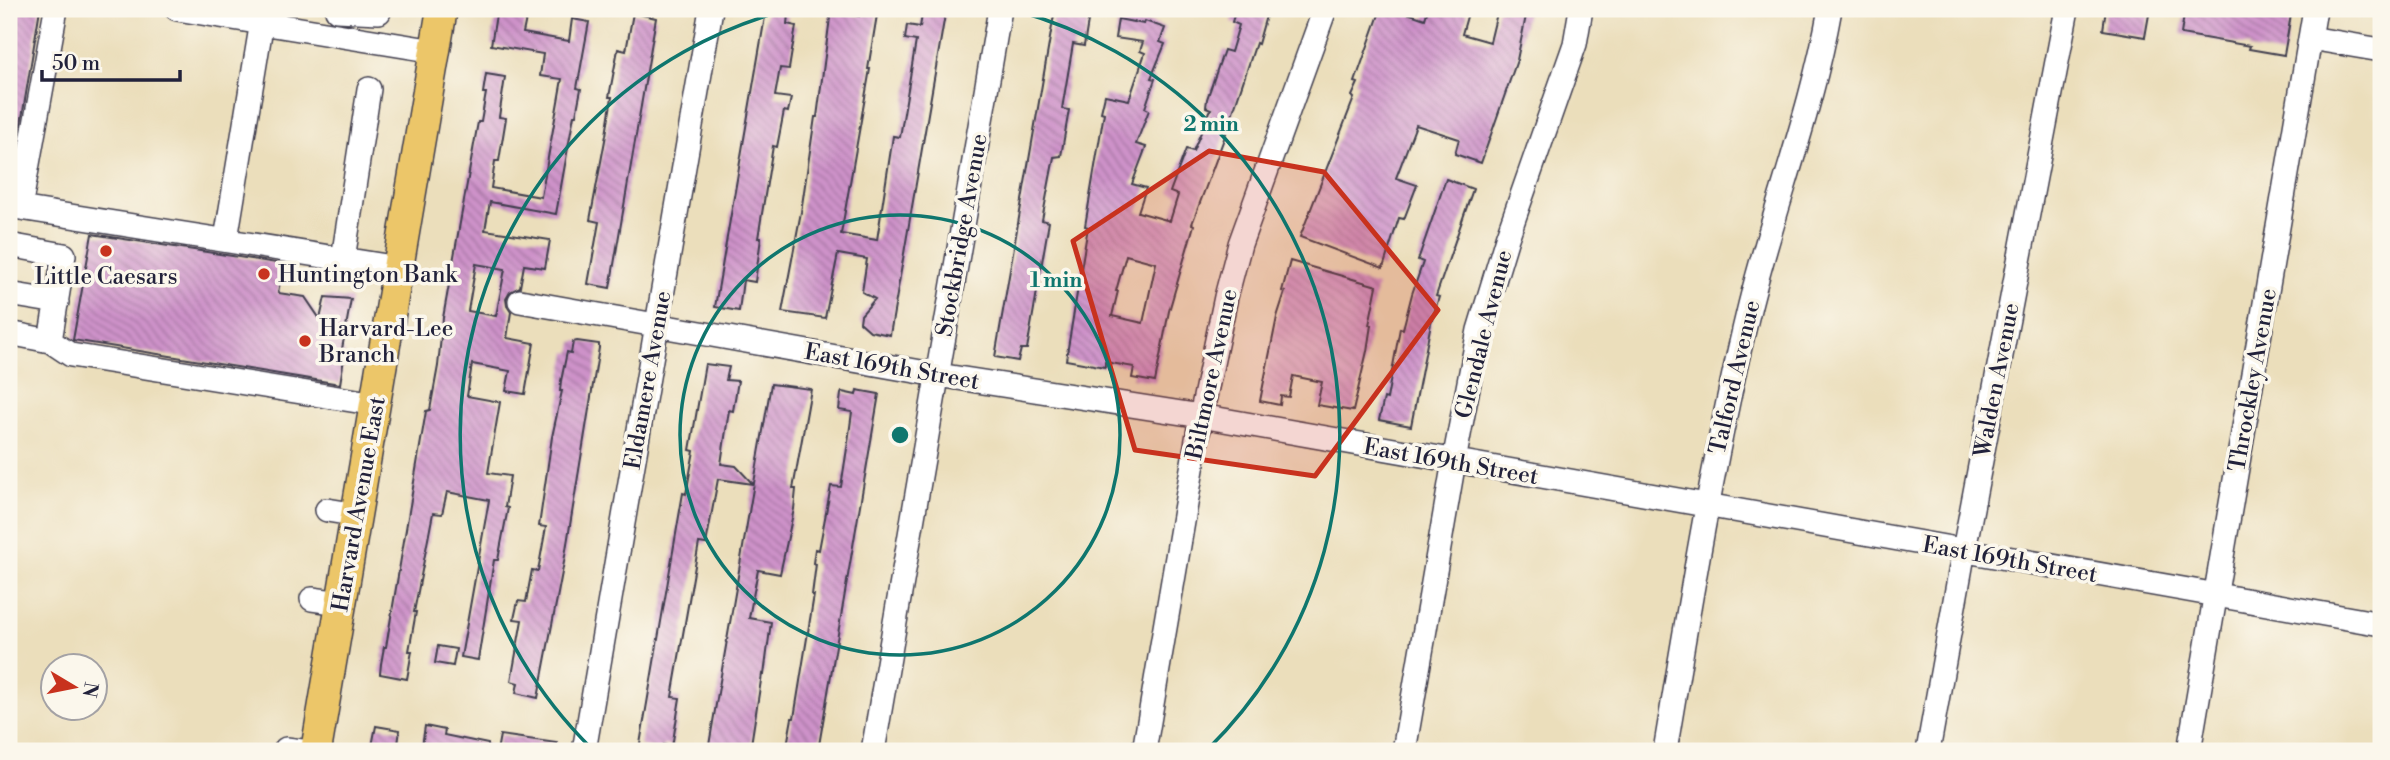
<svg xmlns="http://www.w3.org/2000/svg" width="2390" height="760" font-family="'Libre Bodoni',serif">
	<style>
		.building { fill: url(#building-back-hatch); fill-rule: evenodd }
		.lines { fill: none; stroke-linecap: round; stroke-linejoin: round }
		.minor-casing { stroke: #403e4e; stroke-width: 26 }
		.major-casing { stroke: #403e4e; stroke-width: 33 }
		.minor { stroke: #fff; stroke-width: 23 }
		.major { stroke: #ecc669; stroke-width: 30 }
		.marked { fill: #c8321e; fill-opacity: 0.2; stroke: #c8321e; stroke-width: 5; stroke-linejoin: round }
		.ring { fill: none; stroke: #0f766e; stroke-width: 3.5 }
		.poi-dot { fill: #c8321e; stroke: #fbf7ec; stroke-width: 2.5 }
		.labels { text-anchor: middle; stroke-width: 7; stroke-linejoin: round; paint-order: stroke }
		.street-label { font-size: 23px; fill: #22223b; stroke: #fbf7ec }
		.poi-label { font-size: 23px; fill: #22223b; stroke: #fbf7ec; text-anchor: start }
		.centre { fill: #0f766e; stroke: #fbf7ec; stroke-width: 3.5 }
		.ring-label { font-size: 21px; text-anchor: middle; font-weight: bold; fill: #0f766e; stroke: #fbf7ec; stroke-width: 7; stroke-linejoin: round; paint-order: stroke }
	</style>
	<defs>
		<pattern id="building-back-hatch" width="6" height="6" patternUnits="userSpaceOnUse" patternTransform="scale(1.75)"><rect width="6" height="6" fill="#ce92c9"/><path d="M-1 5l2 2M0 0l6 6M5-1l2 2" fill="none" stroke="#a777a4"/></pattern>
	</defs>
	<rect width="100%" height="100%" fill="#fbf7ec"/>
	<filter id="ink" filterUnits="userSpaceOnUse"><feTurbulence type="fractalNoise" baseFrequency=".0143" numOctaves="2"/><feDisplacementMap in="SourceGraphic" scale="14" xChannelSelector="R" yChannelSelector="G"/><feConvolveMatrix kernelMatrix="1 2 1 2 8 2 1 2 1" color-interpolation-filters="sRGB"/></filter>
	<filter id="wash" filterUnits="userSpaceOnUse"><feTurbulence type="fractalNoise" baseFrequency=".00686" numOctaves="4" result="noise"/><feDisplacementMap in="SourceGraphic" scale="28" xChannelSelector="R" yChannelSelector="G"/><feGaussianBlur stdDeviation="1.57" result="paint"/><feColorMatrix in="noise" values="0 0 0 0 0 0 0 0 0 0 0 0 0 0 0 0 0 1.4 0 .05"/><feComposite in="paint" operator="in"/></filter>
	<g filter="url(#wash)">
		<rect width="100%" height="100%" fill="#ebdebb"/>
		<g id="blocks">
			<path class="building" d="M9,9H40L17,148L9,147Z
				M497,9H528L523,33L569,41L572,19L589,22L577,88L581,89L576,115H574L556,214L490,202L485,230L550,240L545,268L524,265L520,287L510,292L506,299L507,306L511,312L507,338L534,343L525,394L506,391L510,371L472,364L467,396L500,402L488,473L510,476L505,507L508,508L498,560H494L478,660L461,657L489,500L447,492L442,514L433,513L414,612H416L409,651H412L407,679L380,674L381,664L384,647H386L426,411L430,410L438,366L443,318L478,122H481L486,93H483L486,74L505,77L499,117L506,118L499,161H495L491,188L541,197L562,79L540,76L543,54L491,45ZM476,264L505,269L496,316L468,311Z
				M860,9H878L868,69H870L841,234L877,240L893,136L900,137L916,41L905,39L907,25L920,27L923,9H946L890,335L870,331L860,322L861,315L875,299L862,292L867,259L838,254L825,318L782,312L801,212L815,117H817L831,10L859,16Z
				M1055,9H1090L1084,46L1073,44L1062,109L1069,110L1061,156L1054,157L1042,220L1049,222L1027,349H1021L1018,361L995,357Z
				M1236,9H1268L1258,44L1256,43L1225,136L1192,224L1194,225L1169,311L1155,382L1132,378L1134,367L1105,362V367L1066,360L1088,227L1085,226L1104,113L1101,112L1105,95L1129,100L1145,53L1140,51L1143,42L1115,38L1118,19L1144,24L1145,21L1165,28L1160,42L1165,44L1151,78L1155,79L1145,108L1149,110L1136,144L1146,147L1132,184L1146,188L1138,212L1170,221L1178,195L1170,192L1186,149L1193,151L1211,109L1206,107L1207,99L1224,50L1231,52L1239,25L1232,22ZM1126,255L1156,263L1143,323L1112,316L1118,291H1116Z
				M1381,9H1395L1425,19L1428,9H1452L1468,13L1462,34L1490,42L1498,9L1527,11L1517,60L1481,163L1455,154L1459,139L1416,125L1396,178L1417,185L1404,219L1399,218L1383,268L1300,237L1354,98L1352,96L1358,83L1355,82Z
				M2106,9H2150L2145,37L2103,30Z
				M2185,9H2292L2284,55L2249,49L2250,46L2181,34Z
				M766,11L788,15L787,24L796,26L789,69L780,68L775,96L791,98L788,112L784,111L777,147L773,146L758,238H761L755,282L743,280L739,311L715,307Z
				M633,13L656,18L610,288L588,284L599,222L590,220L606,135L612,97H609L618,49L626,51Z
				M1446,179L1473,189L1436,296L1439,297L1431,323L1411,426L1379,420L1384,398L1387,399L1400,328L1403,329L1412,294L1423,262L1418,260Z
				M92,234L283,264L278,293L305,297L320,319L325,297L351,299L342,349L345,352L340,384L73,340Z
				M1290,261L1377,286L1369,325H1371L1367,351L1353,411L1317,405L1322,382L1293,376L1289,397L1281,396L1280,405L1260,401L1277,317L1285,292L1282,291Z
				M577,341L599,344V348L564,562L538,698L516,693L518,683L511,681L522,620L514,619L518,601L526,602L532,570L538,571L546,527L539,526L552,437L562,391H560L561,381L567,352L571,353L573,342Z
				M705,364L729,367L726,380L738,381L733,411L729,410L721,464L736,466L753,484L718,479L706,544L699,543L672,697L680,698L672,747L664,745L663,750L641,746L640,744L683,493L686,494L694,451L690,450Z
				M771,384L811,389L793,489H796L794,509L780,574L758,570L749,618L771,622L764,675L762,674L750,751H708Z
				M857,390L879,394L818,751H786L792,718H794L814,595H812L816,564L813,563L815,549L819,550L831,486L841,487L848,442L852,412L839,410L841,394L842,392L856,395Z
				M438,646L456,649L453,666L435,663Z
				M376,726L400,730L397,751H371Z
				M425,726L445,730L444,735L488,744V751H451L422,746Z
				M500,735L557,743V751H497Z"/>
		</g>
	</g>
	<g filter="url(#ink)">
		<use href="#blocks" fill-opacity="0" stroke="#403e4e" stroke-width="2"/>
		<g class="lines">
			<defs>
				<path id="minor" d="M56,9L20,208L399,268
					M177,9L435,51
					M337,10L379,12
					M2310,38L2381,50
					M226,239L264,9
					M9,245L64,255L50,341L9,333
					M343,259L369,89
					M9,294L57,302
					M520,301L938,375L1201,416L2381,624
					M50,341L71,355L376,404
					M327,510L358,515
					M312,599L341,603
					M286,749L302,751
					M584,751L711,9
					M873,751L1000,9
					M1144,751L1201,416L1226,297L1240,244L1325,9
					M1404,751L1454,461L1479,330L1507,238L1575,44L1581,9
					M1665,751C1690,602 1714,452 1750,305C1775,205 1812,110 1830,9
					M1928,751L1964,550L2067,9
					M2189,751L2315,9"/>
				<path id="major" d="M316,751L442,9"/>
			</defs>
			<use href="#minor" class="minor-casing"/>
			<use href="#major" class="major-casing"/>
			<use href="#minor" class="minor"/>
			<use href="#major" class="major"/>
		</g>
	</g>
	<path class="marked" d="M1209,151L1324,172L1438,310L1315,476L1135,450L1073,241Z"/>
	<g class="ring">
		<circle cx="900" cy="435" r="220"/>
		<path d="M592 749A440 440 0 0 1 790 9M1010 9A440 440 0 0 1 1208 749"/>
	</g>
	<g class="poi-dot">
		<circle cx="106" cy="251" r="7"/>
		<circle cx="264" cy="274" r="7"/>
		<circle cx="305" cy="341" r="7"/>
	</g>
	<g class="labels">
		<g class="street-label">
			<text transform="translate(961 235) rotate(-80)" y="8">Stockbridge Avenue</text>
			<text transform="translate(1483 334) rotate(-76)" y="8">Glendale Avenue</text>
			<text transform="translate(892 366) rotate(10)" y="8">East 169th Street</text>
			<text transform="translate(1211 374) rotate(-78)" y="8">Biltmore Avenue</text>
			<text transform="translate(1734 377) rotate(-77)" y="8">Talford Avenue</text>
			<text transform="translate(647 380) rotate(-80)" y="8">Eldamere Avenue</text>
			<text transform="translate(1996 380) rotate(-79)" y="8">Walden Avenue</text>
			<text transform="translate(2252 380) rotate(-80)" y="8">Throckley Avenue</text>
			<text transform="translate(1451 461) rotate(10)" y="8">East 169th Street</text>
			<text transform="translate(358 504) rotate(-80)" y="8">Harvard Avenue East</text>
			<text transform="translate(2010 559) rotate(10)" y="8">East 169th Street</text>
		</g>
		<g class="poi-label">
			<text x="278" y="282">Huntington Bank</text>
			<text x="106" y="284" text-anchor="middle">Little Caesars</text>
			<text x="319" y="336">Harvard-Lee<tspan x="319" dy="26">Branch</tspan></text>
		</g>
	</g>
	<circle cx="900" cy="435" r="10" class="centre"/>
	<g class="ring-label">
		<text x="1211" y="131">2 min</text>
		<text x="1056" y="287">1 min</text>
	</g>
	<rect width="2390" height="760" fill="none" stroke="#fbf7ec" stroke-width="35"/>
	<g transform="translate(74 687) rotate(100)"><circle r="33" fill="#fbf7ec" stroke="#a4a2a5" stroke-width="2"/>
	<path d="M0-5L12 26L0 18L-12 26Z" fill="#c8321e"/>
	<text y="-10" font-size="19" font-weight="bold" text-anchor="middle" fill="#22223b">N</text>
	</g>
	<path d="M42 70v10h138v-10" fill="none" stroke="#22223b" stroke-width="3.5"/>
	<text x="52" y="70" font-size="21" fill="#22223b" stroke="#fbf7ec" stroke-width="5" paint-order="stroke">50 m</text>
</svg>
